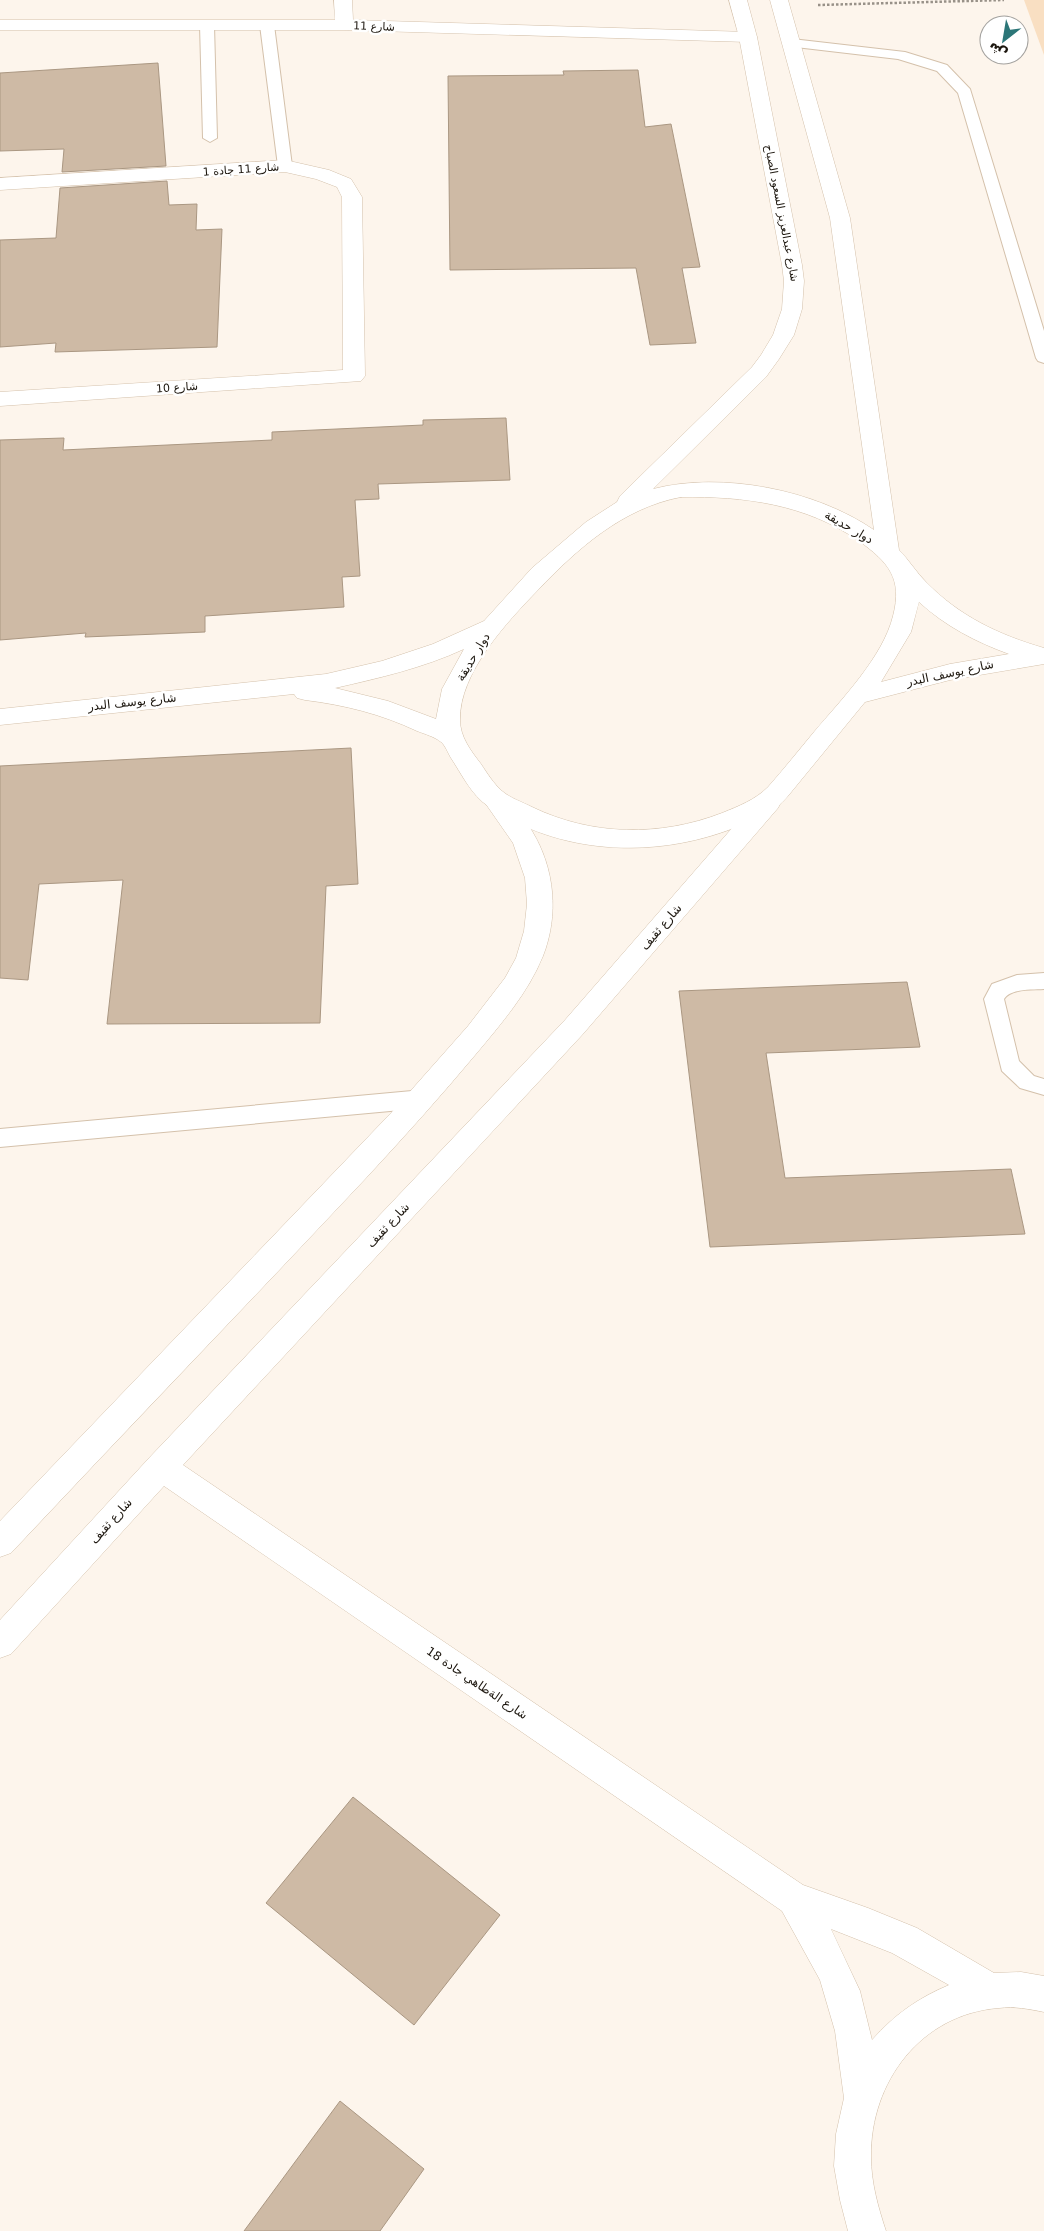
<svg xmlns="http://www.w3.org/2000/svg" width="1044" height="2231" font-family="'DejaVu Sans',Cairo,sans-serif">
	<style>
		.green { fill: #f9dfc2 }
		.building { fill: #cebaa5; stroke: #aa9782 }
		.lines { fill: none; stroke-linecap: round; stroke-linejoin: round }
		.service-casing { stroke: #d4c1ab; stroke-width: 2 }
		.minor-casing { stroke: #d4c1ab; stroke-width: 1 }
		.tertiary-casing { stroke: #d4c1ab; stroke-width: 1 }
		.path { stroke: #989188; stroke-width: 2.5; stroke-dasharray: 2.5 2; stroke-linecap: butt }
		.service { fill: #fff; fill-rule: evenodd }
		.minor { fill: #fff; fill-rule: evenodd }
		.tertiary { fill: #fff; fill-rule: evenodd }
		.labels { text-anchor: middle; stroke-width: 5; stroke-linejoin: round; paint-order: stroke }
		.far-street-label { font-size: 11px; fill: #1c160e; stroke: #fff }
		.street-label { font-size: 12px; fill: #1c160e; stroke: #fff }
	</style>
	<rect width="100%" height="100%" fill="#fdf5ec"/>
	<path class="green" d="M1024,0H1044V55Z"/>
	<path class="building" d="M158,63L166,166L62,172L64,149L0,151V73Z
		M638,70L645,127L671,124L700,267L682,268L696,343L650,345L636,268L450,270L448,76L564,75L563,71Z
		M167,181L169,205L197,204L196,230L222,229L217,347L55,352L56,343L0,347V240L56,238L60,188Z
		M506,418L510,480L378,484L379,499L355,500L360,576L342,577L344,607L205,616V632L85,637L86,633L0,640V440L64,438L63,450L272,440V432L423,425V420Z
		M351,748L358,884L326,886L320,1023L107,1024L123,880L39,884L28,980L0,978V766Z
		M907,982L920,1047L766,1053L785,1178L1011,1169L1025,1234L710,1247L679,991Z
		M353,1797L500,1915L414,2025L266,1903Z
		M340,2101L424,2169L380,2231H244Z"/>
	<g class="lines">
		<defs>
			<path id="service" d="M207,21L214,25L217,138L210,142L203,138L200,25Z
				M267,21L274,25L292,166L290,169H280L278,166L260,25Z
				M792,39L905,52L947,65L970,89L1044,331V363L1038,361L1036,358L958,93L937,71L898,59L787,46L785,43L787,40Z
				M1044,973V989C1032,990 1011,988 1004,999L1019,1061L1034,1076L1044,1079V1095L1020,1088L1002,1071L984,999L992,984L1017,975Z
				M423,1090L430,1093L434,1099L430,1105L423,1108L0,1147V1129Z"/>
			<path id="minor" d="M334,0H352L353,20L748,32L754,33L757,37L754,41L748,42L344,30H0V20H335Z
				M285,160L329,170L351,179L362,197L365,376L361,381L0,406V392L343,370L342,197L337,187L316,179L285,172L0,190V178Z
				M493,788C509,793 523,817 532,831C555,869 559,915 543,956C528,993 501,1024 476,1054C441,1096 404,1137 367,1177C249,1303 129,1427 11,1553L0,1557V1521L391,1113L468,1026L505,978L516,958L524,931L527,904L525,878L513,843L481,797L484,791Z
				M769,793L778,796L781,802L778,808L583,1034L183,1465L803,1885L868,1908L917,1928L994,1973L1021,1972L1044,1976V2012C1029,2009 1014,2006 999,2008C921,2014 870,2082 871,2157C871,2182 878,2207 886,2231H848L840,2200L834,2166L836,2134L844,2098L835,2031L820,1980L782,1911L164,1486L11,1654L0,1658V1620L150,1457L565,1020L760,796ZM831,1929L892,1953L949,1985C918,1998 894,2015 872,2040L860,1991Z"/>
			<path id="tertiary" d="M729,0H747L757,37L802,265L804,281L802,309L794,335L779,359L766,377L653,489C722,471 816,490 874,530L830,218L770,0H788L850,218L899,550C909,560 916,572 926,582C959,616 999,635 1044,648V664L950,680L865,702L788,796C774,813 754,820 734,828C654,859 560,855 488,806C472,796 461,773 451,758C448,753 445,745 441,742C435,737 425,734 417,731C381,714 345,705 305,700L297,698L294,694L0,725V709L326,674L382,661L433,644L484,621L532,568L586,522L617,502L620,496L752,367L761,355L773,335L782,309L784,281L782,265L739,37ZM681,497C744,496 806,504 859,541C888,562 903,578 893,616C883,657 841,700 814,732C799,750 784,769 768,787C755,800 739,806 722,813C660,837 592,836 532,807C522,802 510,798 502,791C493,783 487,773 481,764C471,751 460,737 460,720C459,673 507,622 538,590C578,548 623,508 681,497ZM919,602C945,626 976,642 1009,654L950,664L881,682L911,632ZM464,649L442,689L436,719L388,701L335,688C379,678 423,668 464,649Z"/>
		</defs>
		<use href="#service" class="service-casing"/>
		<use href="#minor" class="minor-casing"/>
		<use href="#tertiary" class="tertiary-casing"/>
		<path class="path" d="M818,5L1004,0"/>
		<use href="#service" class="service"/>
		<use href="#minor" class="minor"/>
		<use href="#tertiary" class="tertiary"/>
	</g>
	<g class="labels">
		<g class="far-street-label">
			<text transform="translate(374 26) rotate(2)" y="4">شارع 11</text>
			<text transform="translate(241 169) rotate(-4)" y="4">شارع 11 جادة 1</text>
			<text transform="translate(782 213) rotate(79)" y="4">شارع عبدالعزيز السعود الصباح</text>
			<text transform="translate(177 387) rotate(-4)" y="4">شارع 10</text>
		</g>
		<g class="street-label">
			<text transform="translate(849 527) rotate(30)" y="4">دوار حديقة</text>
			<text transform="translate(473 657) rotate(-59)" y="4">دوار حديقة</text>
			<text transform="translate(950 673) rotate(-12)" y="4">شارع يوسف البدر</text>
			<text transform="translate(132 702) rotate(-6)" y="4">شارع يوسف البدر</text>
			<text transform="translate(661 927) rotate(-49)" y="4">شارع ثقيف</text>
			<text transform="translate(388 1225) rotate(-47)" y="4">شارع ثقيف</text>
			<text transform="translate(111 1521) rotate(-48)" y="4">شارع ثقيف</text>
			<text transform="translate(477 1683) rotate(34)" y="4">شارع الةطاهي جادة 18</text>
		</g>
	</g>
	<g transform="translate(1004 40) rotate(211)"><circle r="24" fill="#ffffff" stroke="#a4a29f"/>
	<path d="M0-4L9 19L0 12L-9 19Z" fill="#2c7678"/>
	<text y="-8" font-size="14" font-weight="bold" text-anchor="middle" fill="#1c160e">ش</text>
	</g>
</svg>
